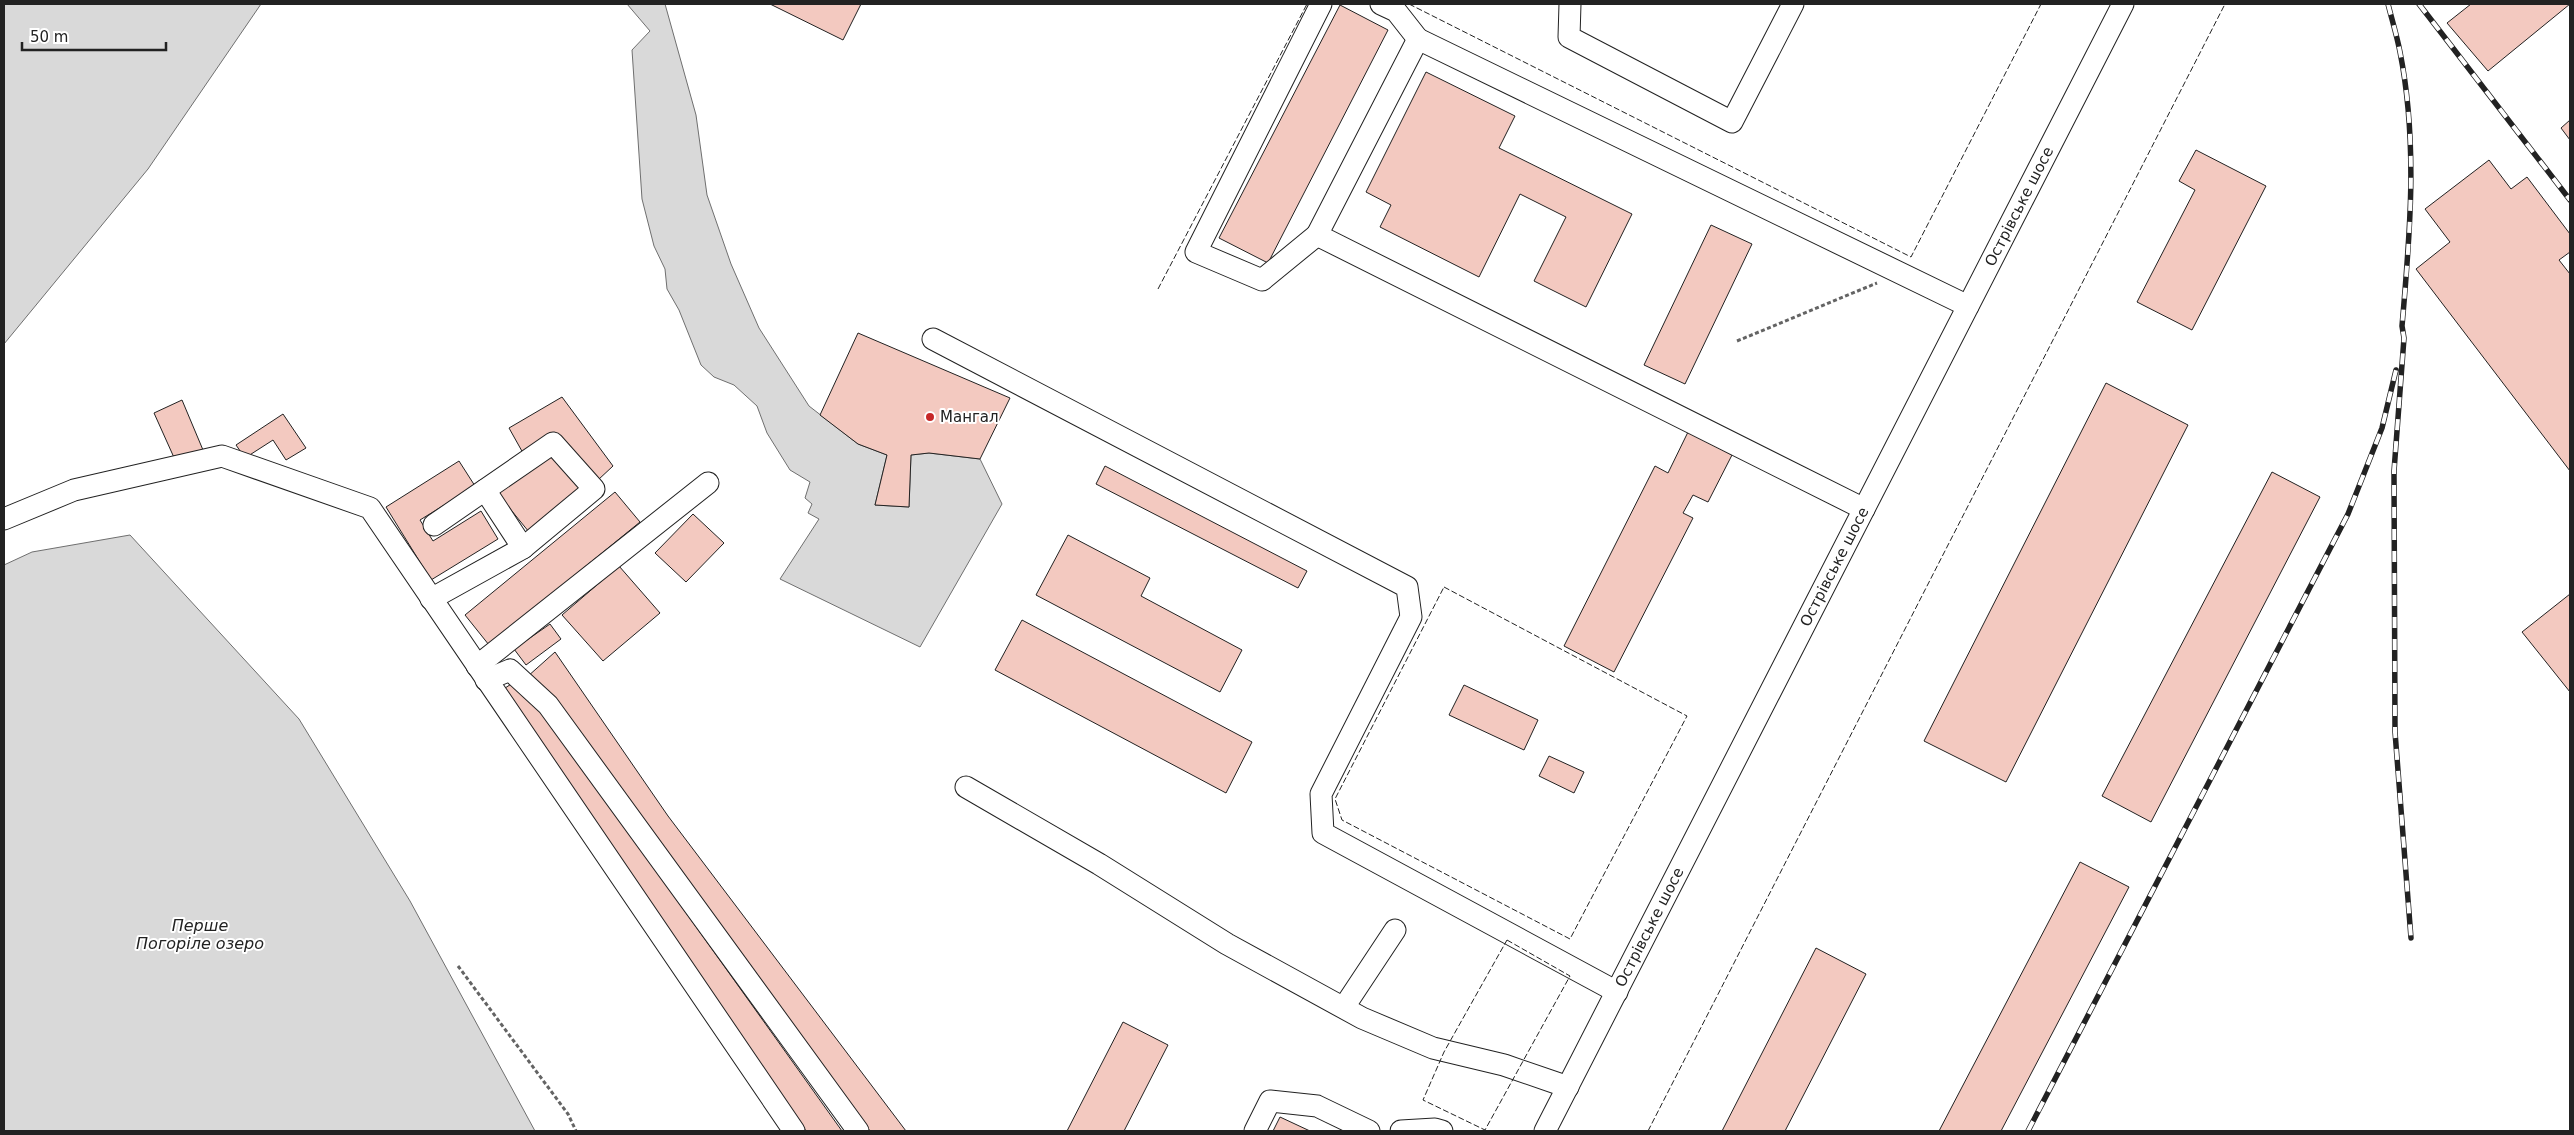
<svg xmlns="http://www.w3.org/2000/svg" width="2574" height="1135" font-family="'DejaVu Sans',sans-serif">
	<style>
		.water { fill: #d9d9d9; stroke: #6f6f6f }
		.building { fill: #f3c9c0; stroke: #222 }
		.lines { fill: none; stroke-linecap: round; stroke-linejoin: round }
		.minor-casing { stroke: #222; stroke-width: 23 }
		.path { stroke: #646464; stroke-width: 3; stroke-dasharray: 4 2.5; stroke-linecap: butt }
		.minor { stroke: #fff; stroke-width: 21 }
		.rail-casing { stroke: #222; stroke-width: 5.5 }
		.rail { stroke: #fff; stroke-width: 4; stroke-dasharray: 11; stroke-linecap: butt }
		.fence { stroke: #222; stroke-width: 1; stroke-dasharray: 6 2.5; stroke-linecap: butt }
		.poi-dot { fill: #c62828; stroke: #fff; stroke-width: 2 }
		.labels { text-anchor: middle; stroke-width: 4; stroke-linejoin: round; paint-order: stroke }
		.street-label { font-size: 15px; fill: #222; stroke: #fff }
		.poi-label { font-size: 15px; fill: #222; stroke: #fff; text-anchor: start }
		.water-label { font-size: 16px; font-style: italic; fill: #222; stroke: #fff }
	</style>
	<rect width="100%" height="100%" fill="#fff"/>
	<path class="water" d="M4,4H261L148,169L4,344Z
		M627,4H665L696,115L707,195L731,264L759,328L809,406L858,444L887,455L875,505L909,507L911,455L929,453L980,459L1002,504L920,647L780,579L819,519L808,513L812,504L805,498L810,482L790,470L767,433L757,406L734,385L714,377L701,365L679,310L667,289L665,269L654,246L642,199L632,50L650,31Z
		M130,535L299,719L410,901L535,1131H4V565L32,552Z"/>
	<path class="building" d="M770,4H861L843,40Z
		M2471,4H2570L2488,71L2447,23Z
		M1340,5L1388,30L1268,263L1219,238Z
		M1426,72L1515,116L1499,148L1632,214L1586,307L1534,281L1566,217L1520,194L1479,277L1380,227L1391,205L1366,192Z
		M2570,120V140L2561,128Z
		M2196,150L2266,186L2192,330L2137,302L2195,190L2179,181Z
		M2489,160L2511,189L2527,177L2570,234V252L2559,260L2570,274V471L2416,269L2450,242L2425,209Z
		M1711,225L1752,244L1685,384L1644,365Z
		M858,333L1010,398L980,459L929,453L911,455L909,507L875,505L887,455L858,444L820,415Z
		M2106,383L2188,425L2006,782L1924,741Z
		M562,397L613,466L598,480L557,435L523,453L509,428Z
		M182,400L203,450L176,462L154,413Z
		M283,414L306,448L286,460L273,440L245,458L236,445Z
		M1688,432L1732,455L1708,502L1693,495L1683,513L1693,518L1614,672L1564,646L1655,466L1668,473Z
		M551,452L581,490L529,532L498,494Z
		M459,461L475,486L420,520L433,541L481,511L498,539L431,580L386,507Z
		M1105,466L1307,571L1298,588L1096,484Z
		M2272,472L2320,497L2151,822L2102,796Z
		M615,492L640,522L489,645L465,615Z
		M693,514L724,543L686,582L655,553Z
		M1068,535L1150,578L1141,596L1242,650L1220,692L1036,595Z
		M619,566L660,613L603,661L562,615Z
		M2570,594V692L2522,632Z
		M1022,620L1252,742L1226,793L995,670Z
		M550,624L561,639L526,665L514,649Z
		M555,652L668,816L906,1131H870L555,703L527,677Z
		M519,679L842,1131H806L502,690Z
		M1464,685L1538,720L1524,750L1449,715Z
		M1549,756L1584,772L1574,793L1539,776Z
		M2080,862L2129,887L2001,1131H1939Z
		M1816,948L1866,974L1785,1131H1722Z
		M1123,1022L1168,1045L1124,1131H1067Z
		M1280,1117L1310,1131H1273Z"/>
	<g class="lines">
		<defs>
			<g id="minor">
				<path d="M1381,4L1396,11L1418,39"/>
				<path d="M1570,4L1569,37L1732,122L1793,4"/>
				<path d="M1317,235L1262,280L1196,252L1321,4"/>
				<path d="M933,339L1407,587L1411,617L1321,794L1323,833L1617,992"/>
				<path d="M1864,509L1317,235L1418,39L1968,306"/>
				<path d="M4,519L74,490L222,456L370,508L794,1131"/>
				<path d="M434,525L553,443L594,489L523,548"/>
				<path d="M431,599L523,548L485,490"/>
				<path d="M477,666L708,483"/>
				<path d="M486,680L510,670L548,705L858,1131"/>
				<path d="M966,787L1099,864L1227,944L1362,1018L1433,1048L1504,1065L1568,1087"/>
				<path d="M1344,1007L1395,930"/>
				<path d="M1255,1131L1270,1101L1317,1106L1369,1131"/>
				<path d="M1401,1131L1435,1129L1442,1131"/>
				<path id="s1" d="M1545,1131L2123,4"/>
			</g>
		</defs>
		<use href="#minor" class="minor-casing"/>
		<path class="path" d="M1737,341L1877,283
			M458,966L568,1114L576,1131"/>
		<use href="#minor" class="minor"/>
		<defs>
			<path id="rail" d="M2388,4C2392,20 2397,36 2400,52C2418,142 2410,235 2402,326L2404,338L2394,471L2395,732L2411,938
				M2419,4L2570,200
				M2028,1131L2348,514L2382,428L2396,370"/>
		</defs>
		<use href="#rail" class="rail-casing"/>
		<use href="#rail" class="rail"/>
		<path class="fence" d="M1409,4L1911,257L2041,4
			M1158,289L1307,4
			M1444,587L1687,716L1570,939L1342,820L1335,799Z
			M1507,940L1570,976L1485,1130L1423,1100L1444,1052Z
			M1648,1131L2225,4"/>
	</g>
	<circle class="poi-dot" cx="930" cy="417" r="5"/>
	<g class="labels">
		<g class="street-label">
			<text dy="5" stroke="none"><textPath href="#s1" startOffset="1039">Острівське шосе</textPath></text>
			<text dy="5" stroke="none"><textPath href="#s1" startOffset="634">Острівське шосе</textPath></text>
			<text dy="5" stroke="none"><textPath href="#s1" startOffset="229">Острівське шосе</textPath></text>
		</g>
		<g class="poi-label">
			<text x="940" y="422">Мангал</text>
		</g>
		<g class="water-label">
			<text x="200" y="931">Перше<tspan x="200" dy="18">Погоріле озеро</tspan></text>
		</g>
	</g>
	<rect width="2574" height="1135" fill="none" stroke="#222222" stroke-width="10"/>
	<path d="M22 42v8h144v-8" fill="none" stroke="#222222" stroke-width="2.5"/>
	<text x="30" y="42" font-size="15" fill="#222222" stroke="#ffffff" stroke-width="4" paint-order="stroke">50 m</text>
</svg>
